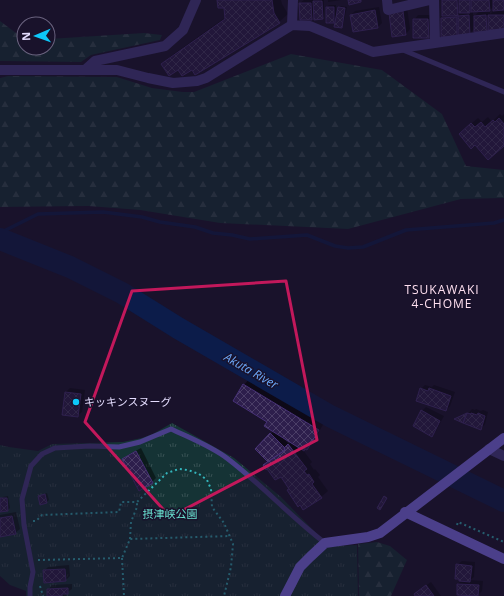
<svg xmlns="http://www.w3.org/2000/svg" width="504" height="596" font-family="'Open Sans','Noto Sans JP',sans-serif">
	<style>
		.forest { fill: url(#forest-firs) }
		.park { fill: url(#park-tufts) }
		.shadow { fill: #0007; fill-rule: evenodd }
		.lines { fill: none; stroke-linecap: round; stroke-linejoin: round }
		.stream { stroke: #0c1c4a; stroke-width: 3.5 }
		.river { stroke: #0c1c4a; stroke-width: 22 }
		.building { fill: url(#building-cross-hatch); stroke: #473177 }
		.path { stroke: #34b5bc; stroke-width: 2; stroke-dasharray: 2 3; stroke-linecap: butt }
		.lane { stroke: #493e89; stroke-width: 5 }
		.street { stroke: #493e89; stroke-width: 10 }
		.secondary { stroke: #8876fc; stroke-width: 10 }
		.marked { fill: none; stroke: #c2185b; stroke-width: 3; stroke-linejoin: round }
		.poi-dot { fill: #0dc8fa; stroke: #19122b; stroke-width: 1.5 }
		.labels { text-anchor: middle; stroke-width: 3; stroke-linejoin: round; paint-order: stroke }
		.poi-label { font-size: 11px; fill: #e4ddfe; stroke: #19122b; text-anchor: start }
		.park-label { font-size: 11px; fill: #68dfcf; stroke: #19122b }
		.neighbourhood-label { font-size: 12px; letter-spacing: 1px; fill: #fedfef; stroke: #19122b }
		.water-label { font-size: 12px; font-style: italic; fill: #6daafc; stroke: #19122b }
	</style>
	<defs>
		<pattern id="forest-firs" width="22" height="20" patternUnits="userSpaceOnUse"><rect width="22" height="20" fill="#153335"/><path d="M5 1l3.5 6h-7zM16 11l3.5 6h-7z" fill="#375053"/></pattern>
		<pattern id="park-tufts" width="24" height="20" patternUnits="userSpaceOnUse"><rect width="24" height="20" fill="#153335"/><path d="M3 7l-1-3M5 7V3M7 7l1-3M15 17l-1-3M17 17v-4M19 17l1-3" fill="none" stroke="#375053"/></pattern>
		<pattern id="building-cross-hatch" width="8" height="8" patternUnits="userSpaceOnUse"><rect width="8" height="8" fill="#2d1e4c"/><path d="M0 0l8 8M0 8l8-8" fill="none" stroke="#4b3e67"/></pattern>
	</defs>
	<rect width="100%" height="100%" fill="#19122b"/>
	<path class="forest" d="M0,21L24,39V48H48V39L144,33L162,35L160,40L91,55L81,62L0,61Z
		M291,54L382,70L442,114L466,166L504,170V198L461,199L348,229L220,223L140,210L88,206L0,207V78L8,76L117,77L152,88L183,92H194Z
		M377,542L390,546L407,560L391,596H359L358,544Z"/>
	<path class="park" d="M172,423L234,458L281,497L316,533L333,546L357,545L358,596H26V591L10,585L0,576V445L9,447L38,451L52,444L123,442L142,438L153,434Z"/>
	<path class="shadow" d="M218,0H281L282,4L288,14L279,22L192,69L179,68L163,64L171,56L226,17L225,7Z
		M304,0H324V17L322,18L315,15L311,19L300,3Z
		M328,0H341L328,2Z
		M443,0H504V29L489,28L486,31L475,28L469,34L459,33L457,35L442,18L445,15ZM494,6V11L490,14V12H488ZM480,10L473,18V11Z
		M329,5H336V19L339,7L341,6L347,7L343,25L341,27L337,19L334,22L327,7Z
		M379,7L382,23L378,27L351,15L355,11Z
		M407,7L410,29L406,34L394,9Z
		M418,15H432L433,32L428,37L414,20Z
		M500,114L502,116L504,114V145L466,128L478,118L482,122L488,117L492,122Z
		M250,378L324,423L313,442L303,450L312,462L310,464L314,470L315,469L320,475L318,477L328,491L321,497L290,489L281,475L264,465L268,461L256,449L274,431L244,385ZM283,438L291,442L289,444Z
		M425,385L432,387L434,385L455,392L450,406L446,410L421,389Z
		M70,388L85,390L82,412L77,416L63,414L66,392Z
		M426,407L444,416L436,431L431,435L422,411Z
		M472,409L475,410L476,409L481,411L483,410L488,412L485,424L481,429L456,418L468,413L467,415Z
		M141,448L156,478L152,482L124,459L128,455Z
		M47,493L49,500L47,502L39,497Z
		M8,496L10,508L8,510L0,511L1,499L3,497Z
		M16,512L20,529L15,533L0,536V515Z
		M462,561L475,562L474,577L470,580L483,581L482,591L478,595L458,594V584L462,580L457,565Z
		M69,565L70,576L66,580L44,571L48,567Z
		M431,582L441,596H417L420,590Z
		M72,584V589L66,593V596H53L48,590L52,585Z"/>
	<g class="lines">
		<path class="stream" d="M0,233L38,214L103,212L142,217L160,222L195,227L213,233L232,235L250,239L307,235L335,246L348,248L363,247L406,230L494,223L504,220"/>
		<path class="river" d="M0,239L70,267L122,293L178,328L330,416L504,501"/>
	</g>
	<path class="building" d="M217,0H272L274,13L280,23L195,75L192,70L182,76L178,70L169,76L161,64L225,19L224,8H218Z
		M348,0H361V2L349,5Z
		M442,0H457L458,16H442Z
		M459,0H470V13H459Z
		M471,0H489L490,11L471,12Z
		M493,0H504V10L493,11Z
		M313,1H322L323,19L314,20Z
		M299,3H311L312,20H300Z
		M326,7H334V23H326Z
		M338,7L345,8L342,28L334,27Z
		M375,10L378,28L353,32L350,15Z
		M403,11L406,35L392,37L389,13Z
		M469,15L470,35H458V16Z
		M486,15L487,32H474V16Z
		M488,15H504V30H488Z
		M457,17V36L441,37V18Z
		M413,19H428L429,38H413Z
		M499,118L504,124V146L488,160L475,145L471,149L459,134L471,123L475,127L481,122L485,127L493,120L495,122Z
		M243,384L319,430L307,450L305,449L304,451L264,426L267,422L233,401Z
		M420,388L428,391L429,388L451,396L446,411L416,401Z
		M65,392L81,394L78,417L62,415Z
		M421,410L440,421L432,437L413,426Z
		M467,413L471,414V413L477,415L478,413L485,416L481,430L463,423Z
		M467,413L463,423L454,419Z
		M270,433L284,447L285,450L268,462L255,449Z
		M288,444L307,469L304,471L307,475L309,474L314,482L312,484L322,498L303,510L300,505L298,507L287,490L289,489L281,477L275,480L267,469L266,470L263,465L285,450L284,448Z
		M136,451L153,483L139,491L122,459Z
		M45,494L47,503L40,505L38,496Z
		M384,496L387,498L380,510L377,508Z
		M0,498H7L8,511L0,512Z
		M12,516L16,534L0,537V518Z
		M456,564L472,566L470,582L459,581V579H455Z
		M65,569L66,581L44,583L43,570Z
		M457,584L479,585L478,596L457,595Z
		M426,585L434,596H415L414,594Z
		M68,588V594H62V596H47V589Z"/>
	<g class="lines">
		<path class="path" d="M33,521H36L42,515L119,512L121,502H137L167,473L179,469L188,470L199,474L207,480L211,489L212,507L224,523L233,544L231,567L224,596
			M457,525L458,522L504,542
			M130,539L131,522L137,507V502
			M122,558L124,596
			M38,560L122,558L130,539L230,536
			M40,586L43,596"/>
		<path class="lane" d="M403,50L504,92
			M30,596V587L33,572L24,525L22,499L31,466L42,454L55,448L90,446L119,447L140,442L171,429C190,438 211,446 228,459C262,485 291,517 325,543"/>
		<path class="street" d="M387,0L388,10L430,0
			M434,0L435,43
			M292,25L293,0
			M0,70H117L148,78L173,83L197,81L206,78L292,25L310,26L373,52L504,33
			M85,70L95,61L165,46L183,30L196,0
			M489,449L504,456"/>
		<path class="secondary" d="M405,512L504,559
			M285,596L300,567L310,557L325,543L368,537L380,533L504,438"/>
	</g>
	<path d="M0 0H504V596H0ZM286,281L317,440L170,517L85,422L132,291Z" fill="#19122b" fill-opacity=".55" fill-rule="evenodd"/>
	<path class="marked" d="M286,281L317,440L170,517L85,422L132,291Z"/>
	<circle class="poi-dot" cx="76" cy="402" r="4"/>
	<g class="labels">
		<g class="poi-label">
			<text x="84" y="406">キッキンスヌーグ</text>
		</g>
		<g class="park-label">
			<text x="170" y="518">摂津峡公園</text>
		</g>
		<g class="neighbourhood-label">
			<text x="442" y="294">TSUKAWAKI<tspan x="442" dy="14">4-CHOME</tspan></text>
		</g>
		<g class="water-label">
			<text transform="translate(251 371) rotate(30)" y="4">Akuta River</text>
		</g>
	</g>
	<g transform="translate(36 36) rotate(268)"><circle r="19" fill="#19122b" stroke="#6a637f"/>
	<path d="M0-3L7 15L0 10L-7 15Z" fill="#0dc8fa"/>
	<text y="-6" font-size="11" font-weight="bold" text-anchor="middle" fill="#e4ddfe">N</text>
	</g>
</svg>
